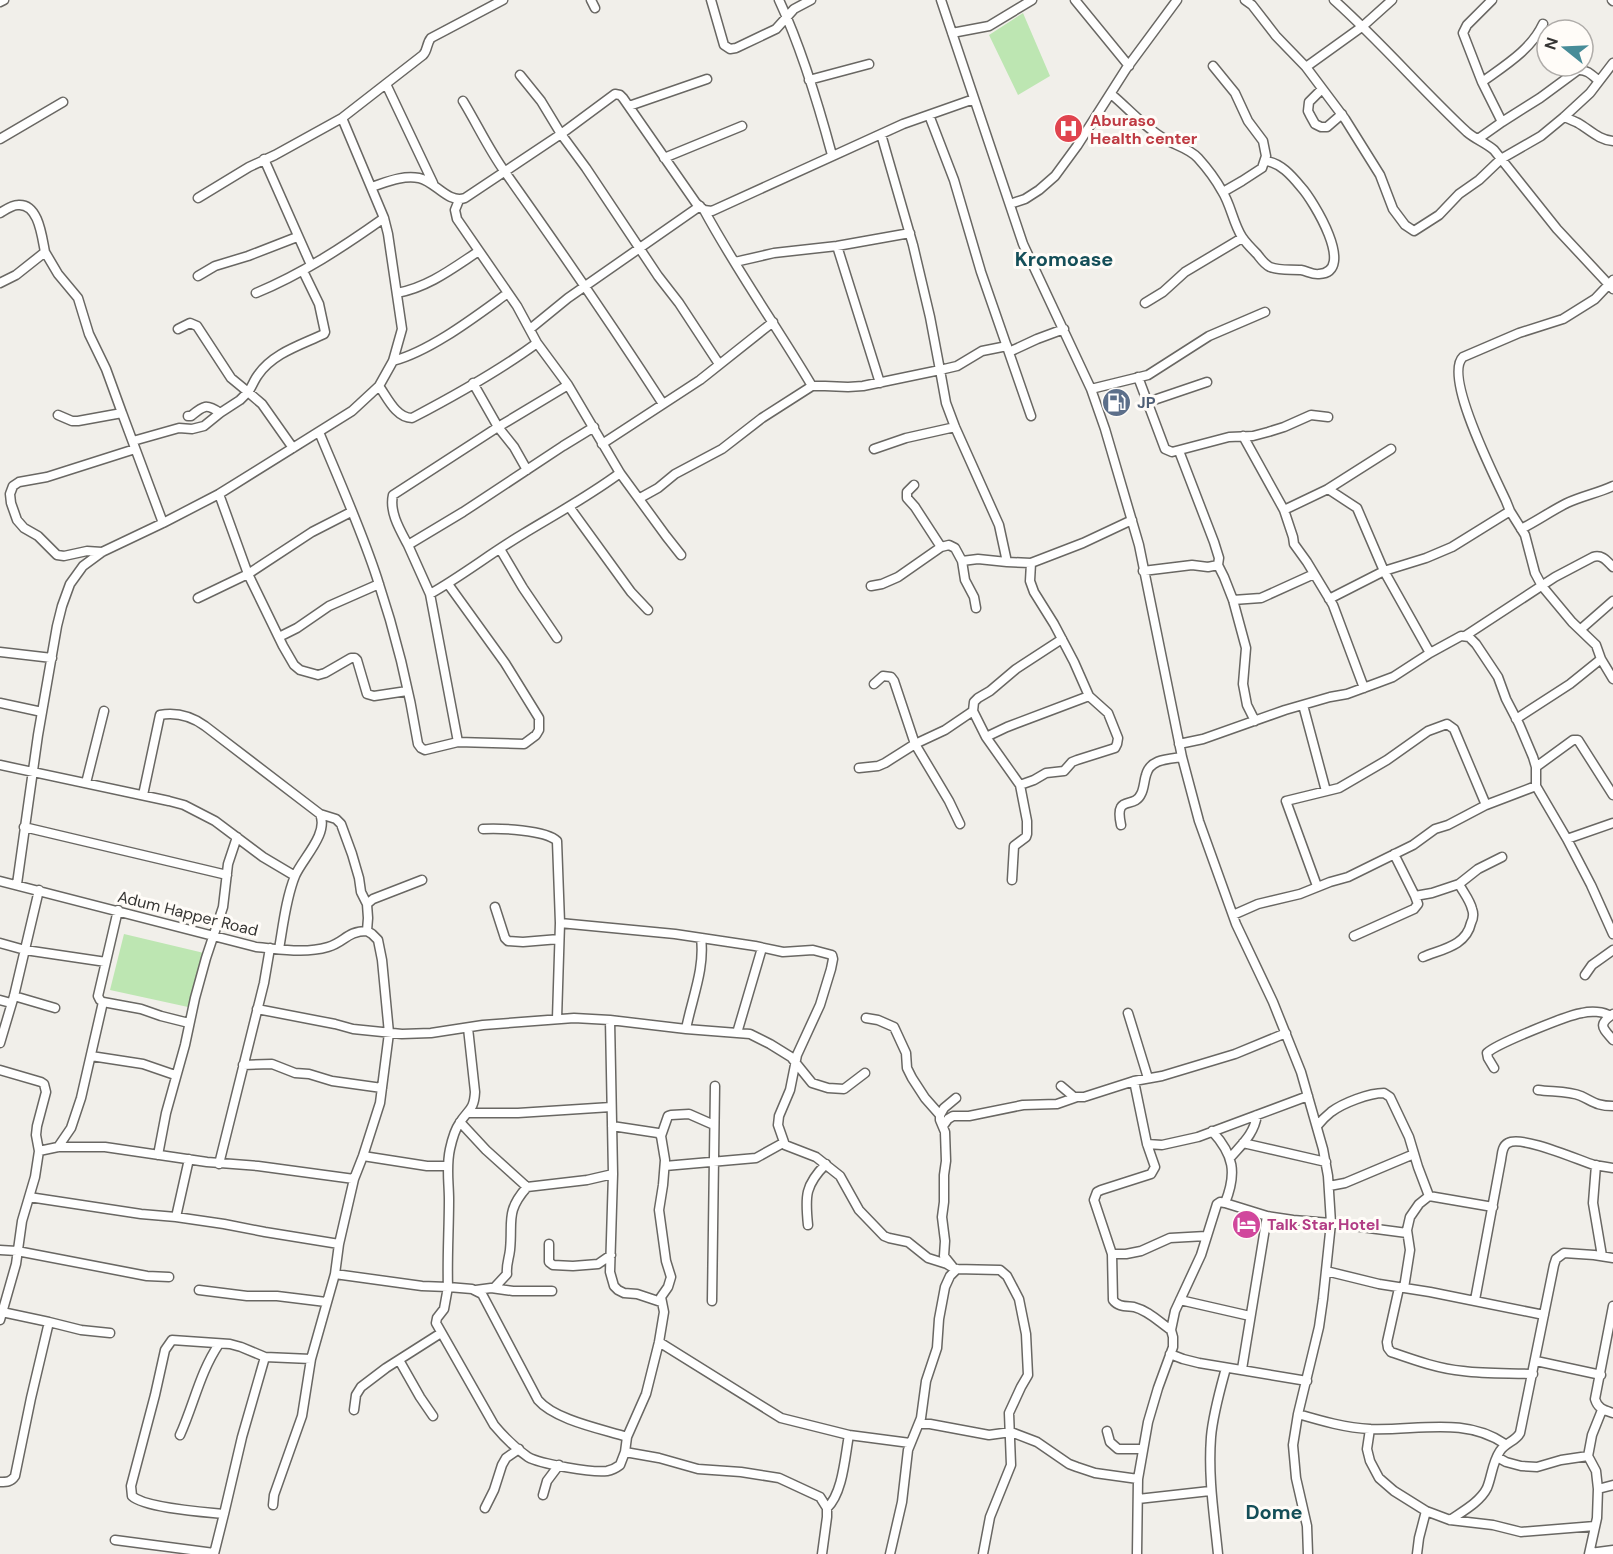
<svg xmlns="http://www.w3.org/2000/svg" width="1613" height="1554" font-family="'DM Sans',sans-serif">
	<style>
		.green { fill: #bde6b2 }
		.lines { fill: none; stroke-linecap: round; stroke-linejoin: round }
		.minor-casing { stroke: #696763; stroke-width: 11 }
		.minor { stroke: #fff; stroke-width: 8 }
		.labels { text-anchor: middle; stroke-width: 6; stroke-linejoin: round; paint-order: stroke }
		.health-label { font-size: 16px; font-weight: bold; fill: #be3a42; stroke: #fffcf8; text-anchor: start }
		.service-label { font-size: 16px; font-weight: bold; fill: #4e5e75; stroke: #fffcf8; text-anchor: start }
		.street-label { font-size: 16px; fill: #363533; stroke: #fffcf8 }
		.hotel-label { font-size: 16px; font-weight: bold; fill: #b23c85; stroke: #fffcf8; text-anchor: start }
		.quarter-label { font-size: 20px; font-weight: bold; fill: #144e58; stroke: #fffcf8 }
	</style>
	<rect width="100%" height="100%" fill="#f1efea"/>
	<path class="green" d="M1023,13L1050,76L1018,95L989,35Z
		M124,934L204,953L188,1007L110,990Z"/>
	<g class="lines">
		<defs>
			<path id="minor" d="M591,0L595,8
				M711,0L724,45L730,49L736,48L776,29L794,9L811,0
				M779,0C802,49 818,103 832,155
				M941,0L1023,244L1091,389L1105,429L1139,545L1182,757L1199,821L1236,924L1273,1002L1301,1072L1323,1149L1328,1176L1331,1223L1323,1299L1319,1327L1298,1414L1293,1445L1296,1478L1307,1526L1308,1554
				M1075,0L1129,66
				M1245,0L1252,5L1276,36L1306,67L1345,119L1380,175L1393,209L1405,225L1414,231L1439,215L1459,194L1479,180L1501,159L1541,136L1564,117L1590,93L1613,63
				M1334,0C1381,42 1421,89 1467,132C1475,139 1486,143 1494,150L1557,229L1613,289
				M1612,0L1613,1
				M0,2L4,0
				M952,33L989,26L1032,0
				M1213,66L1235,93L1248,121L1263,141L1266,156L1262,168L1242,181L1223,192
				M1306,67L1363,26L1392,0
				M520,75L541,101L561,134L586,168L658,276L679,303L719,364
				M809,80L869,64
				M1482,82C1504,66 1531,50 1543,24
				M386,84L433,183
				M1322,89L1309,102L1308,111L1310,115L1315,124L1321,127H1327L1342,114
				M1111,94C1128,108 1143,126 1163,138C1174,145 1189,148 1198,158C1207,168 1216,180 1222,191C1231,205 1233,223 1242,237C1246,243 1252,249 1257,254C1261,259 1264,264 1270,267C1280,271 1291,269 1301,270C1307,271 1313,275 1319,274C1357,272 1313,200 1301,187C1292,176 1280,162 1265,161
				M463,101C477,124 489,150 505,172C559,248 612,325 663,404
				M629,106L707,79
				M929,115L954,180L981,272L1031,416
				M1564,117C1569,119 1574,121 1578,123C1590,130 1599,140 1613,141
				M1502,122L1540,98L1578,70C1587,69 1593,76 1599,81
				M0,139L63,102
				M1478,139L1502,122L1482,82L1463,33L1467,25L1492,0
				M664,158L742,126
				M264,159L311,265
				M371,187C387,182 402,175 419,178C435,181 448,204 465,198L561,134L615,94L620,95L623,98L696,203L704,210L712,211L903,124L974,99
				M198,198L249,167L275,155L342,118L423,55C428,50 426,44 431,38L503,0
				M459,200L455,210L457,219L517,306L537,343L568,385L620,473L666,536L681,555
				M1010,204L1025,199L1039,190L1055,176L1077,146L1126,69L1177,0
				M704,210C737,271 777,327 812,386
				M0,213C5,210 12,205 18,205C39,203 42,238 45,252L16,275L0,283
				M837,246L880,383
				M45,252L58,274L78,298L89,334L106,369L122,413
				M735,262L774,253L837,246L910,233
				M198,276L215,266L248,256L297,237
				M256,293C302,274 343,247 384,218
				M397,293C429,287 453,268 479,251
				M1145,303L1163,292L1185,272L1242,238
				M530,329L568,298L700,206
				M1009,352L1037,339L1064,329
				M393,361C431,351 476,316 508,293
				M1138,377L1165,449L1172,452L1229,437L1253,436L1268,432L1284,427L1311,415L1328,417
				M473,383L498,427L514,447L527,470
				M379,386C387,397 396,418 412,418C454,396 499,371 537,343
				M1091,389L1148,375L1209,336L1265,312
				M1148,402L1207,382
				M58,415L72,421H78L122,413L163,523
				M188,416H191C203,406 206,403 220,413
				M319,432C339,480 361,529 377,578C395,632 409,688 418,744L421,748L425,750L458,742L524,744L536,735L539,730V718L505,663L448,584
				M1243,436L1284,510L1293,537L1294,544L1307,562L1333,605L1364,688
				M133,441L179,428L192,429L204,426L220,413L240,400L248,392L231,378L197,326L190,323L178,329
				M602,444L700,380L773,322
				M293,448L262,404L248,392C252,387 254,380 258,375C273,353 301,345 324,334L325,332L319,304L303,271
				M874,449L906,438L955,427
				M1179,451L1214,542L1219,558L1218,565L1224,577L1233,600L1246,648L1243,684L1247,705L1255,721
				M914,485L907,492V498L915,507L941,547L949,545L955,548L962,561L978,559L1007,562L1031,563L1083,543L1132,520
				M1328,489L1357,508L1384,571L1430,653
				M219,494L248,574L283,646L294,665L300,670L318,675L325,673L351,658H355L357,660L367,694L374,696L407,691
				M640,498L658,488L675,474L722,449L762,418L812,386H825L848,387L863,386L940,370L930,317L913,245L881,134
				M570,508L631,592L648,610
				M1284,510L1328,489L1391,449
				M1510,511L1506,501C1495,477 1443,376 1463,357L1519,333L1563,319L1595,299L1613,280
				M1521,529C1537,521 1551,511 1567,503C1582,496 1598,493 1613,486
				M408,545C400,530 389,512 393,495L498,427L568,385
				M500,549L523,588L557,638
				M102,552L87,551L64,556L57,555L38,536L24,528L17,520L11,503L10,494L13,486L19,482L47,477L135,449
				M962,561L965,580L974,597L976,608
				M1007,562L999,525L955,427L946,403L940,370L957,366L982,351L1007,346
				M1143,571L1192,565L1208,567L1218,565
				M871,586L882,584L898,577L941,547
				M430,594C462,576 491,553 523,534C556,514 589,496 620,473
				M198,598L248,574L312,532L351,512
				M1329,599L1384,571L1426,558L1452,547L1510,511L1525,535L1535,573L1542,586L1572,622L1596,645L1601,659L1613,679
				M1233,600L1261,598L1314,574
				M1581,629L1613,601
				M1465,636L1555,577L1593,557C1602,554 1607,561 1613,567
				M279,637L297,628L329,606L379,584
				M0,652L52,658
				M874,684L883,676L891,677L894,681L915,744L949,801L960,824
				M0,703L42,712
				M1303,705L1326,791
				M1516,719L1570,684L1601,659
				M986,737L1007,727L1089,696
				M458,742L430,594L408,545L463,512L563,446L594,427
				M1179,744L1203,739L1285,710L1330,697L1347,694L1377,683L1393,677L1430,653L1461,636L1469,637L1476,644L1498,677L1506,699L1519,724L1533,757L1536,767V786L1567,839L1591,885L1613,934
				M0,765L169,801L184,805L215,821L263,857L295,876
				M1536,767L1573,740H1578L1613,795
				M859,768L878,766L885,763L915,744L945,730L973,711
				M86,783L104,711
				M1020,785L1034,780L1046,773L1064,771L1072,762L1077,760L1115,748L1117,744L1118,738L1108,713L1089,696L1074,662L1054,624L1034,592L1030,581L1031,563
				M143,795L160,715C177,712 191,716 205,726L320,814C329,834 302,859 295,876C286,898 283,926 279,949
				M320,814L336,819L341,824L352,854L359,878L361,892L367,904
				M1121,825C1114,793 1134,810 1141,794C1144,789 1144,781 1146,775C1150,759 1168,759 1182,757
				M24,827L227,875
				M483,829C499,828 546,830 557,841L560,923L557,1019
				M1567,839L1613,823
				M1394,854L1415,896L1432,893L1459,884L1478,869L1502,857
				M1012,880L1014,846L1026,837L1027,834V821L1020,785L986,737L973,711L974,702L978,698L990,691L1016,669L1062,639
				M0,881L256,947C280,949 304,954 328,947C345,942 347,931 367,931
				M17,884L38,735L57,626L62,606L70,584L83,566L102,552L163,523L219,494L352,411L379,386L393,361L402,329L388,234L384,218L342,118
				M1317,886L1286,801L1339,788L1387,760L1428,731L1447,724L1454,729L1486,805
				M495,907L505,938L508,941L523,942L559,939
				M118,910L98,996L100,1000L103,1002L141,1009L161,1016L189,1023
				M1233,915L1258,904L1300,894L1330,882L1348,877L1413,845L1435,829L1448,825L1486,805L1536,786
				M560,923L675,934L755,946L783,952L813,950L832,955L833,959L831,969L820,1005L797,1055L790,1090L779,1116L778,1125L785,1145L816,1157L840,1176L859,1210L884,1236L889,1238L908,1242L928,1258L947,1264L955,1269L1000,1270L1007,1276L1019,1299L1026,1334L1028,1375L1021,1387L1009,1413L1011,1465L990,1517L983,1554
				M367,931L372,934L378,940L382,960L389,1033L380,1103L363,1156L354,1179L339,1244L335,1274L422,1286L448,1287L444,1309L437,1318L436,1323L494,1425C504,1437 515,1448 528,1457C540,1464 593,1473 607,1471C612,1470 616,1468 620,1465L625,1452L627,1437L646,1394L659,1342L664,1312L661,1297L668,1287L671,1277L666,1261L659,1210L663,1185L665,1160L661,1136L668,1116L671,1115L689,1114L714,1125
				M367,931L368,918L367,904L373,899L422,880
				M1354,936L1414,909L1418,904L1415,896
				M0,943L25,950L106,962
				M1423,957C1442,949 1466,946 1471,923C1473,919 1474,914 1472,909C1470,900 1463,892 1459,884
				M1585,975L1592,965L1613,950
				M14,996L55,1008
				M0,1000L11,1003
				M257,1009L335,1024L353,1029L402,1034L431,1033L483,1025L574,1018L610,1020L613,1174L610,1272L614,1286L618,1290L624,1293L637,1294L661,1302
				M1128,1013L1148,1078
				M1613,1014C1597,1025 1603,1028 1613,1040
				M866,1018L878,1020L894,1027L906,1053L907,1068L912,1078L925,1098L940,1115
				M610,1020L686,1029C692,998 705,969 701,938
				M468,1028L475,1092C474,1111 468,1109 459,1124C454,1131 452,1140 450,1149C446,1167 449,1182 449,1200C449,1229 447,1258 448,1287L472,1289L482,1294L538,1400C555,1420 602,1429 627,1437
				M686,1029L750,1034L770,1044L791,1057L812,1083L828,1088L844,1089L865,1073
				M737,1033L762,948
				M0,1043L14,996L39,890
				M91,1056L143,1064L175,1075
				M243,1065L272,1064L295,1073L309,1074L332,1081L382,1088
				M1494,1068L1488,1058L1487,1053C1496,1044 1568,1015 1582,1013C1590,1011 1604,1011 1610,1016
				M0,1070L41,1082L44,1084L46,1092L37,1126L36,1135L39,1151L35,1177L22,1221L16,1264L0,1320
				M1134,1081L1147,1144L1155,1167L1151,1174L1101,1190L1097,1192L1094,1200L1112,1254L1113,1300C1118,1307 1126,1306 1134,1307C1149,1311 1159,1322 1171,1330
				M1061,1086L1074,1097H1084L1134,1081L1162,1076L1235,1054L1286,1033
				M1538,1090C1552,1092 1569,1091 1581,1096C1594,1102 1597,1106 1613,1106
				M469,1113H518L611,1107
				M460,1122L486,1150L527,1187
				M612,1126L658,1133L661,1136
				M943,1126L948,1119L953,1116H969L1023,1105L1057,1104L1077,1097
				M1317,1126C1321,1121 1326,1116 1331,1112C1343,1103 1369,1093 1384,1093L1390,1097L1409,1137L1418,1167L1429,1196
				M1212,1131C1234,1155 1237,1173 1225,1203
				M1243,1143L1326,1162
				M1147,1144L1162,1145L1198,1137L1308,1096
				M58,1147L71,1128L81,1098L103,1002
				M39,1151L58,1147H105L207,1162L258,1166L354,1179
				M158,1155L166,1113L185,1045L195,998L206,958L223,907L228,864L237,837
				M363,1156L427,1166H447
				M1230,1158C1243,1143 1254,1134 1257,1115
				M219,1164L264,983L270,948
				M1596,1165L1593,1203L1602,1256
				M665,1166L756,1158L783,1143
				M1329,1186L1345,1183L1414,1154
				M1429,1196L1493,1207
				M29,1197L141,1214L176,1217L224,1224L265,1232L339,1244
				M176,1217L189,1159
				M808,1225C805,1196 805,1185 826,1164
				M549,1244V1262L553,1265L573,1266L598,1264L611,1255
				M0,1250L17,1251L147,1276L169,1277
				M1112,1254H1126L1141,1251L1170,1238L1206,1236
				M952,1266L944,1256L945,1241L942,1217L944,1202V1175L946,1161L945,1132L940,1120V1115L944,1108L956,1098
				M1326,1271L1379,1284L1430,1292L1544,1315
				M494,1288L507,1274C506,1265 509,1259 510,1250C513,1221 505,1212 527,1187L587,1180L613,1174
				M1399,1288L1387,1342L1388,1348L1391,1352C1414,1360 1439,1369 1463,1371C1486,1374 1509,1373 1533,1374
				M1404,1288L1410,1250L1407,1230L1410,1217L1419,1204L1429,1196
				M199,1290L247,1296H277L326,1302
				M476,1290L491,1288L513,1291H552
				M1180,1300L1250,1316
				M1475,1300L1501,1160C1502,1154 1502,1146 1508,1143C1522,1135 1578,1160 1594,1165C1600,1166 1607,1167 1613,1168
				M712,1301L715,1086
				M1613,1306L1595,1399C1598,1409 1604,1410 1613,1413
				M49,1322L81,1330L110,1333
				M659,1342L781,1418L849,1435L910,1443
				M1170,1354L1183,1359L1199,1363L1307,1381
				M265,1357L242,1437L224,1514C204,1512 145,1508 132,1496L131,1486L155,1395L165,1350L172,1340L230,1344L241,1347L265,1357L311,1359
				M399,1360L420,1397L433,1416
				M1536,1361L1601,1375
				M1242,1369L1267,1216
				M354,1410L356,1395L361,1387L386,1368L441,1333
				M1298,1414C1322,1421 1346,1428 1370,1429C1416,1431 1465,1416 1505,1444
				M919,1424H930L989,1435L1011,1432L1037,1442L1069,1464L1077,1467L1095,1473L1138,1479
				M1370,1429L1367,1449L1370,1461L1379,1478L1394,1491L1426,1511L1450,1520L1493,1525L1521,1532L1595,1526
				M1107,1431L1110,1442L1118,1449H1143
				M180,1435C194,1404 200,1372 219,1344
				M625,1452L659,1458L698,1469L741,1472L779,1478L820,1497L827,1508V1517L822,1554
				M1497,1457L1506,1462L1521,1466L1537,1467L1561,1460L1588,1456
				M0,1482C7,1482 11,1482 15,1476L31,1398L49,1322L2,1312
				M1598,1489L1613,1485
				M543,1495L547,1481L559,1465
				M1138,1499L1210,1491
				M273,1505L274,1495L302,1416L311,1359L335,1274
				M485,1508L494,1490L502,1465L506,1458L519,1449
				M827,1508C843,1493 845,1456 849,1435
				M1450,1520C1463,1511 1480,1502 1487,1488C1492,1476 1492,1463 1500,1451C1506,1442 1515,1442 1520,1433L1554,1265L1556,1259L1564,1253L1594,1255L1613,1258
				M115,1540L214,1553
				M1590,1553L1613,1550
				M214,1554L224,1514
				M890,1554L902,1502L908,1450L921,1418L926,1381L937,1348L939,1319L945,1287L950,1276L957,1269
				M1137,1554L1138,1479L1148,1422L1158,1388L1173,1347V1337L1171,1330L1175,1311L1201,1255L1217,1204L1220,1202L1225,1203L1267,1216L1293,1220L1331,1223L1407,1233
				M1218,1554C1214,1514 1208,1477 1211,1437C1213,1414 1220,1390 1226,1368
				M1417,1554L1419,1538L1426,1511
				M1589,1554L1597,1518L1598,1489L1596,1471L1588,1456L1589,1451L1592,1435L1602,1410"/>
		</defs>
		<use href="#minor" class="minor-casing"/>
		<use href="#minor" class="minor"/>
	</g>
	<defs>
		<symbol id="hospital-disc" viewBox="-11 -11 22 22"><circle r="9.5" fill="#e0444e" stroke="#fffcf8"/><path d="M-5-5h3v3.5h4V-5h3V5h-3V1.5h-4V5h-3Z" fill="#fff"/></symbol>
		<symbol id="fuel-disc" viewBox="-11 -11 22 22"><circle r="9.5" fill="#5c6f8a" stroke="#fffcf8"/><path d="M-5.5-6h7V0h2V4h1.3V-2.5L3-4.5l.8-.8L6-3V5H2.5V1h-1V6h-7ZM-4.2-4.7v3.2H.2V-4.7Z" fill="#fff"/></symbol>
		<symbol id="hotel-disc" viewBox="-11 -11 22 22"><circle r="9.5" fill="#d1479c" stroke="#fffcf8"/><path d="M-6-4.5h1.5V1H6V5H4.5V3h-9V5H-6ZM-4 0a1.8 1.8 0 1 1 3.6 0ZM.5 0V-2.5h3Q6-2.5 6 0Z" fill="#fff"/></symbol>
	</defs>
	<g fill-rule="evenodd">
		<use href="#hospital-disc" x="1052" y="112" width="33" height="33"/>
		<use href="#fuel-disc" x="1100" y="386" width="33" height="33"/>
		<use href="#hotel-disc" x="1230" y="1208" width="33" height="33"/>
	</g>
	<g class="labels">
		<g class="health-label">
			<text x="1090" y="126">Aburaso<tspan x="1090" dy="18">Health center</tspan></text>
		</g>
		<g class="service-label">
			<text x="1137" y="408">JP</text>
		</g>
		<g class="street-label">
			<text transform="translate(188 913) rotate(14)" y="6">Adum Happer Road</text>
		</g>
		<g class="hotel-label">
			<text x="1267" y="1230">Talk Star Hotel</text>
		</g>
		<g class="quarter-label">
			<text x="1064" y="266">Kromoase</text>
			<text x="1274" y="1519">Dome</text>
		</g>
	</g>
	<g transform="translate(1565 48) rotate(288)"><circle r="28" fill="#fffcf8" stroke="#afaca9" stroke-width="1.5"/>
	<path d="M0-4.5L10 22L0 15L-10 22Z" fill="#478c98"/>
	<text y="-9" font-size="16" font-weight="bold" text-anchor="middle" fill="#363533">N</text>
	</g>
</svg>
